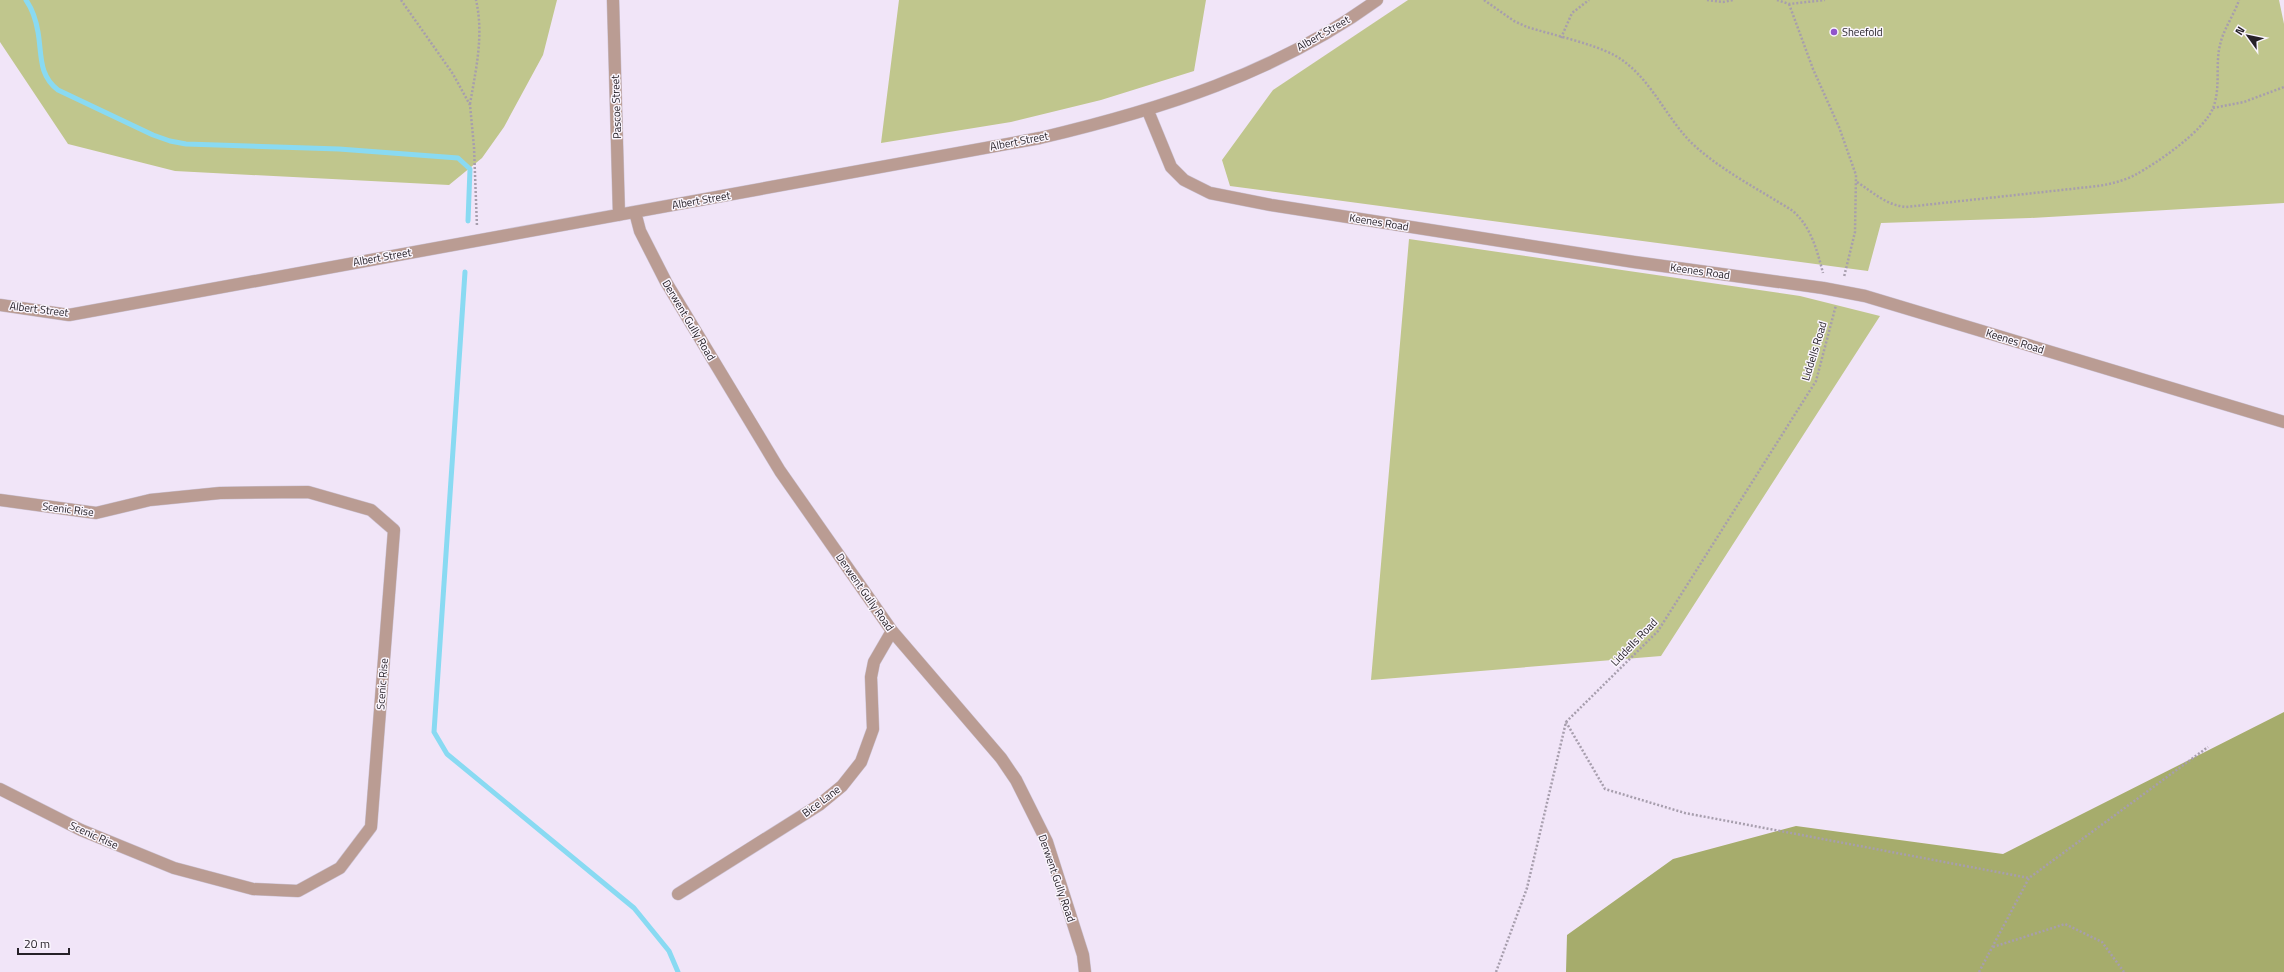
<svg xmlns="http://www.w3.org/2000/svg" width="2284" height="972" font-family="'Titillium Web',sans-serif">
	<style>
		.green { fill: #c0c68d }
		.forest { fill: #a6ac6c }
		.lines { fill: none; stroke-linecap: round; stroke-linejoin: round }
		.stream { stroke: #89daf2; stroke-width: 5 }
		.minor-casing { stroke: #ccc2d3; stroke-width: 13 }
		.path { stroke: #a79ead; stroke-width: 2.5; stroke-dasharray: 2 2; stroke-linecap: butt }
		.minor { stroke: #ba9c93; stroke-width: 12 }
		.poi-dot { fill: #9054cb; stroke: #faf5fd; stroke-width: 1.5 }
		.labels { text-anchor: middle; stroke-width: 3; stroke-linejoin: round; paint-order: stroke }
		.poi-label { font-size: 11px; fill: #262128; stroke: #faf5fd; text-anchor: start }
		.street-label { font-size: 11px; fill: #262128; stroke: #faf5fd }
	</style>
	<rect width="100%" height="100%" fill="#f1e5f8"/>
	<path class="green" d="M0,0H557L543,55L504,127L482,158L449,185L175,171L68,144L0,42Z
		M899,0H1206L1194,71L1101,100L1011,122L881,143Z
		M1408,0H2279L2284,24V203L2030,218L1881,223L1868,271L1230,186L1222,160L1273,90Z
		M1409,239L1800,296L1880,316L1661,656L1371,680Z"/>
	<path class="forest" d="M2284,712V972H1566L1567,935L1673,859L1796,826L2003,854Z"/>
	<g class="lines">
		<path class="stream" d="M26,0C33,10 36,20 38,32C42,54 38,75 58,90L153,135L170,141L186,144L339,149L458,158L470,169L468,221
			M465,272L434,732L447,754L634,908L669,951L678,972"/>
		<defs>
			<path id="minor" d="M613,0L619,215
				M1148,111L1171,167L1184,180L1210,193L1271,205L1634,262L1823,288L1865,296L2284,422
				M635,212L640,231L666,282L780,471L892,631L1001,758L1016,780L1047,842L1083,955L1085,972
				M0,305L69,315L1040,138C1159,110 1277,73 1377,0
				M0,500L96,513L150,500L220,493L308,492L371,510L394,530L371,827L340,868L298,891L253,889L174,868L81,830L0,789
				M678,894L819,805L842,786L861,762L873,729L871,677L874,662L892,631"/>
		</defs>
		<use href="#minor" class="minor-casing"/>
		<path class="path" d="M401,0L453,74L470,105L474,147L477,227
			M1484,0L1514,21L1527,27C1553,35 1591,43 1614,55C1647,73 1662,110 1686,137C1711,165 1760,190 1793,211C1811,227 1817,250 1823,273
			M1707,0L1723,2L1733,0
			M1777,0L1789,4L1825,0
			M1789,4L1813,69L1839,127L1856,175L1855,232L1844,277
			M1561,38L1572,13L1589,0
			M470,104C476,69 484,35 476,0
			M2213,108L2244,102L2284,87
			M1857,182C1874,193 1886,205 1906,207L2098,186C2111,184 2123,181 2135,175C2157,163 2204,131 2213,108C2221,88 2215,65 2220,45C2223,30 2234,15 2239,0
			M1566,722L1605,789L1685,813L2029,878
			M1993,947L2065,924L2102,942L2124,972
			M1496,972L1527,888L1566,722L1658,631L1816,381L1836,305
			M1979,972L2029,878L2208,747"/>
		<use href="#minor" class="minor"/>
	</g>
	<circle class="poi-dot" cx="1834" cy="32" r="4"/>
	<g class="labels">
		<g class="poi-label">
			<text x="1842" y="36">Sheefold</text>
		</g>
		<g class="street-label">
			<text transform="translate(1323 33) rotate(-30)" y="4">Albert Street</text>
			<text transform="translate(616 107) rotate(-92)" y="4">Pascoe Street</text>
			<text transform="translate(1019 141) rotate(-11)" y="4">Albert Street</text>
			<text transform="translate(701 200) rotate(-10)" y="4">Albert Street</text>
			<text transform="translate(1379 222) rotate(9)" y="4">Keenes Road</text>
			<text transform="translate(382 257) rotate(-10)" y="4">Albert Street</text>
			<text transform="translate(1700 271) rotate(8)" y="4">Keenes Road</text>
			<text transform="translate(39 309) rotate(7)" y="4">Albert Street</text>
			<text transform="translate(689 320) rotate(59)" y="4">Derwent Gully Road</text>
			<text transform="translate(2015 341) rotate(17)" y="4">Keenes Road</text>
			<text transform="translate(1814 351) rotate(-73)" y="4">Liddells Road</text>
			<text transform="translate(68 509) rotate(7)" y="4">Scenic Rise</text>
			<text transform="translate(865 592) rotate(55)" y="4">Derwent Gully Road</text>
			<text transform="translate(1634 642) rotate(-46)" y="4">Liddells Road</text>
			<text transform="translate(382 684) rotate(-86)" y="4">Scenic Rise</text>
			<text transform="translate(821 801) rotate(-37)" y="4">Bice Lane</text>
			<text transform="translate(94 835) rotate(24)" y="4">Scenic Rise</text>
			<text transform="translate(1057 878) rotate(71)" y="4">Derwent Gully Road</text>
		</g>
	</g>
	<g transform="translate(2248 36) rotate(303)" stroke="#faf5fd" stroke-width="3" paint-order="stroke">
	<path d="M0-3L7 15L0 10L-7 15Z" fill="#262128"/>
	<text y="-6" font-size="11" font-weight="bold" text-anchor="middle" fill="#262128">N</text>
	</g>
	<path d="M18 948v6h51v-6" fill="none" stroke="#262128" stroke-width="2"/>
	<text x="24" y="948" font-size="12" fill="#262128" stroke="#faf5fd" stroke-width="3" paint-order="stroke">20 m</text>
</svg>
